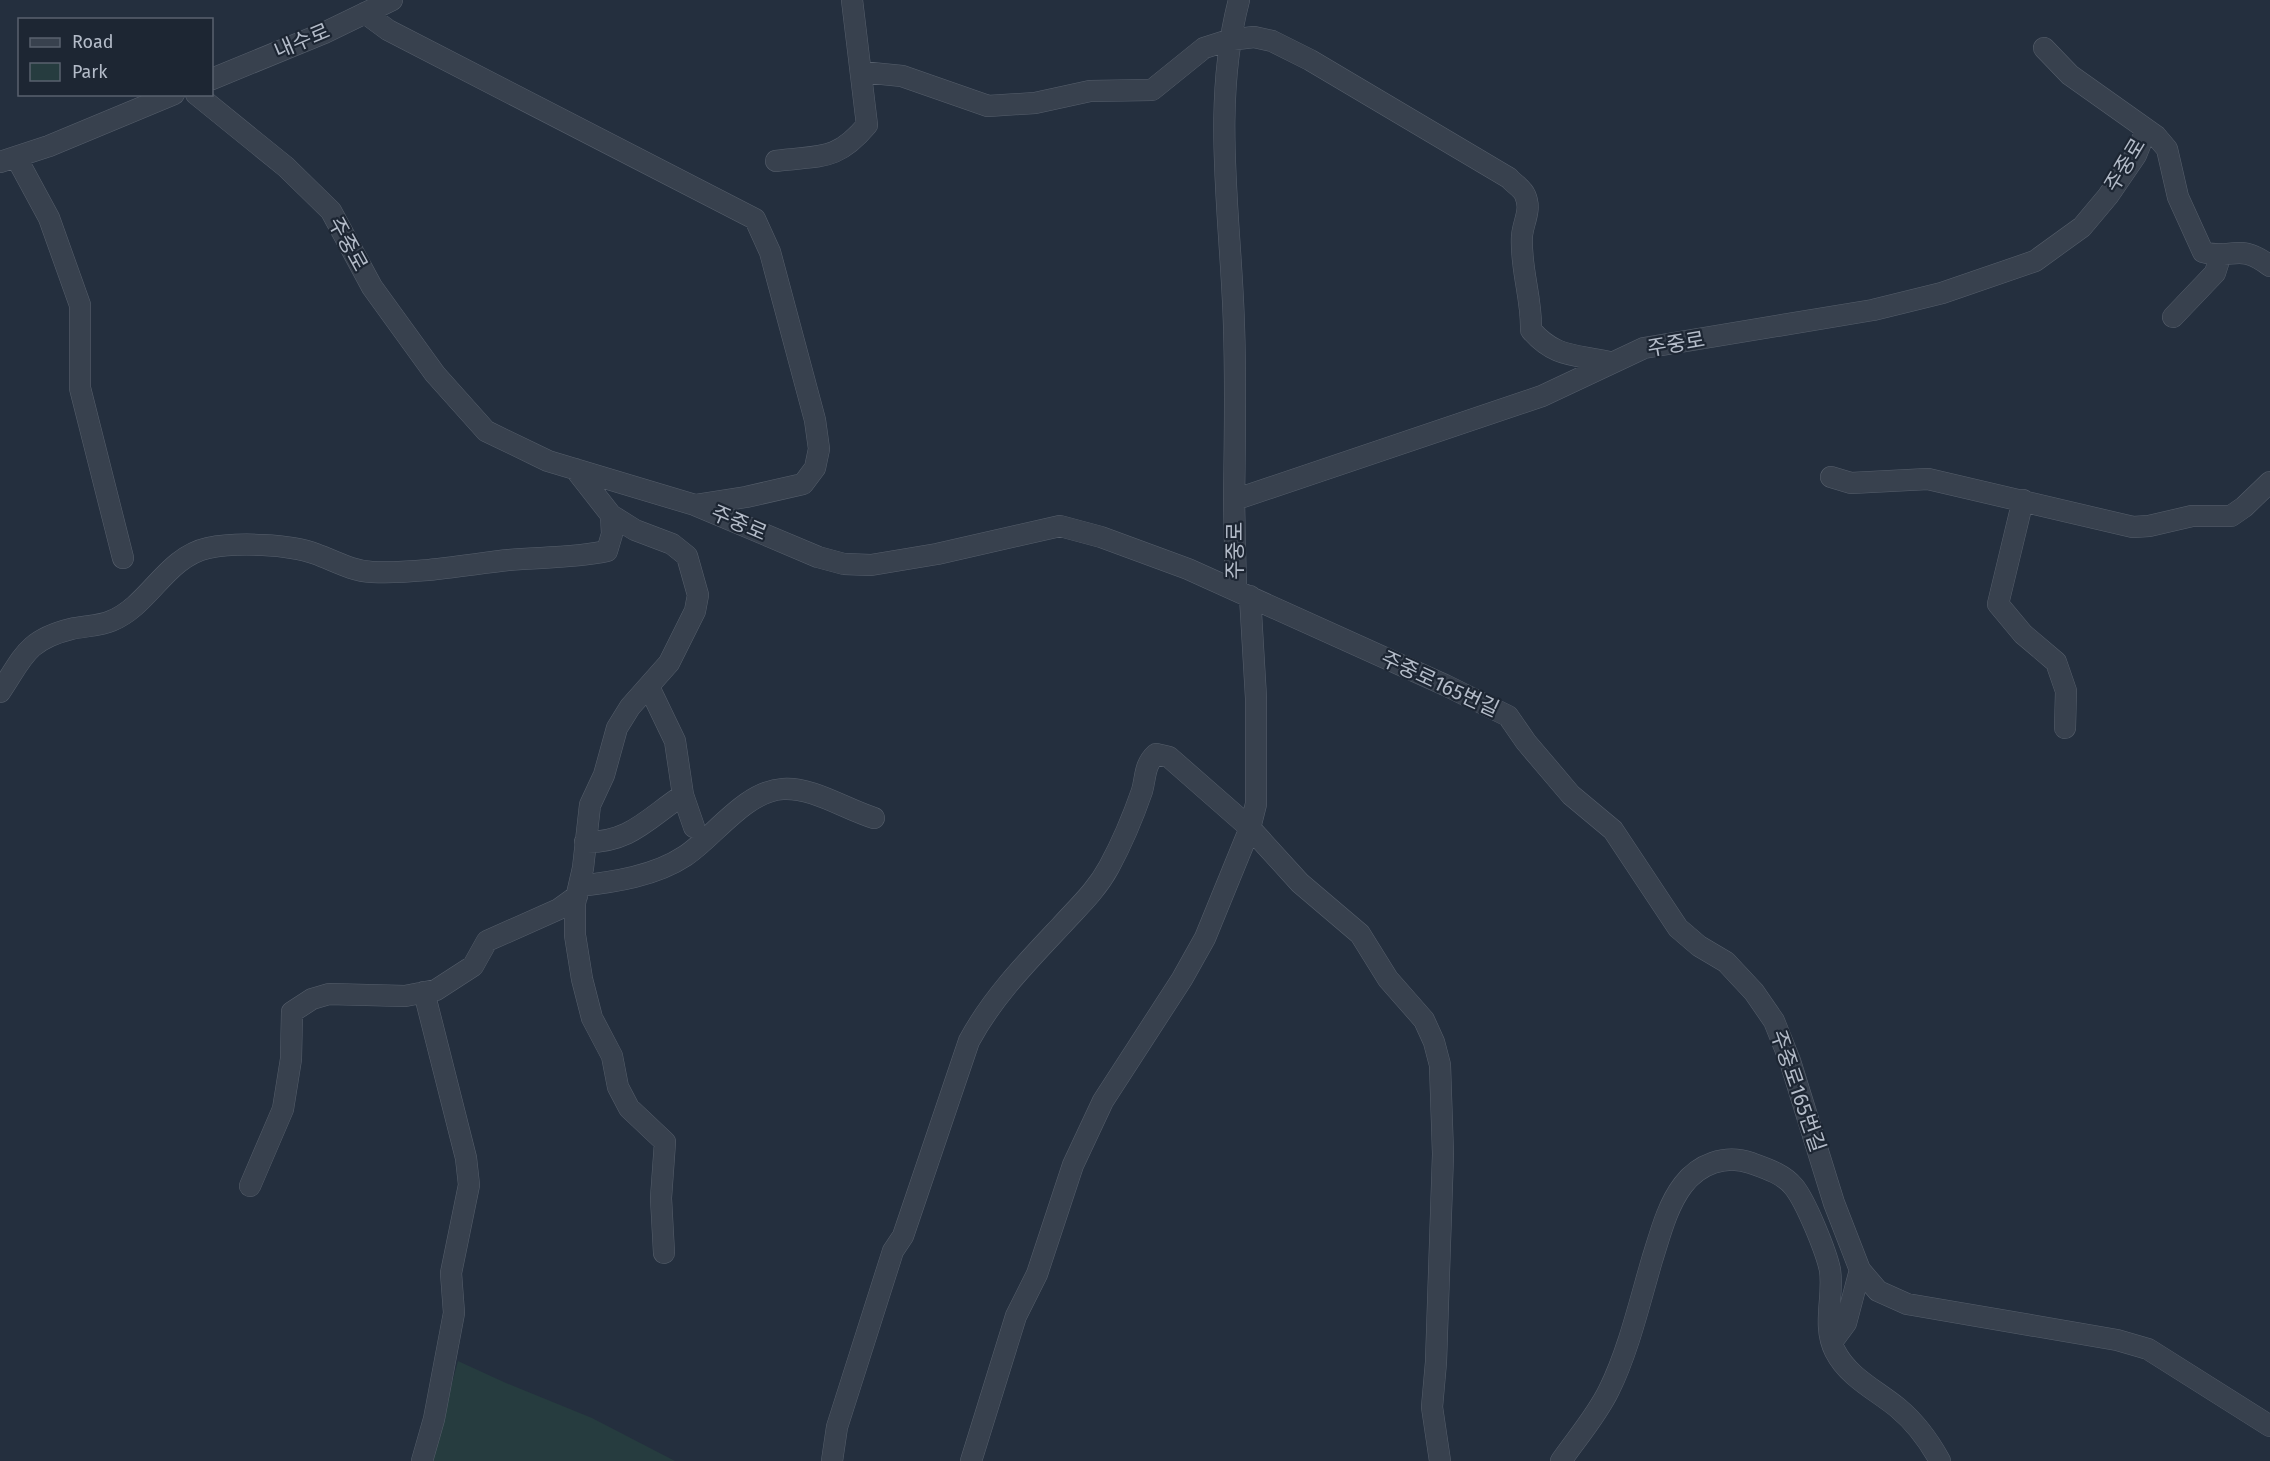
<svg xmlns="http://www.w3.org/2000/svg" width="2270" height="1461" font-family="'Fira Sans','Noto Sans KR',sans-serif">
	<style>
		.green { fill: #263c3f }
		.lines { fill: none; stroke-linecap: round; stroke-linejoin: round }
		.minor-casing { stroke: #565f6c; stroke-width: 22 }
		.minor { stroke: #38414e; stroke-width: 21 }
		.labels { text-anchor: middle; stroke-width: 4.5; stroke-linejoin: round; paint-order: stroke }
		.street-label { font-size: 21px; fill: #b4bcc9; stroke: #1d2633 }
	</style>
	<rect width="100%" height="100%" fill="#242f3e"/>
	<path class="green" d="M458,1361L506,1383L592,1418L675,1461H431Z"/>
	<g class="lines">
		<defs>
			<path id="minor" d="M365,13L388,30L755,219L770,252L815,420L819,449L815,468L803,484L746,497L695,505
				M2044,48L2070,75L2156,136L2167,149L2178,197L2203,252C2232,261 2238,241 2270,266
				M862,72L902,76L988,106L1035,103L1090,91L1152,90L1204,48L1229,40L1254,37L1272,41L1310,60L1509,178C1513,183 1523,189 1525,195C1532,210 1523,222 1522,236C1520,268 1532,298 1531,330C1555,358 1575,354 1609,362
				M212,79L324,33L392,0
				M196,94L286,167L331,211L372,287L435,374L486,431L548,461L695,505L818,557L844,564L871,565L937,554L1060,526L1101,537L1188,569L1445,685L1508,716L1526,742L1571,795L1613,830L1678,928L1699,946L1726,962L1754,992L1774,1021L1790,1061L1834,1203L1860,1270L1878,1291L1907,1304L2117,1340L2148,1349L2270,1426
				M16,157L49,218L80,305V388L123,558
				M776,161C820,155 836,162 867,125L852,0
				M0,162L49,146L174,94
				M2173,317L2215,273L2221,254
				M575,469L611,515L635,530L672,544L687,556L698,595L695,611L669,663L630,707L617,728L604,775L590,805L583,868L575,903V935L582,979L592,1018L612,1056L618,1087L629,1108L665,1142L661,1198L664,1253
				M1831,477L1851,483L1928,479L2133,527L2149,526L2192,516H2231L2244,507L2270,482
				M1234,500C1235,442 1236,384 1234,326C1231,218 1211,107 1239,0
				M2023,500L1998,604L2023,634L2056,662L2066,691L2065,728
				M1236,590L1234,500L1542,396L1644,348L1873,310L1942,293L2035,261L2082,227L2108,196L2136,155L2146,130
				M649,687L675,741L683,795L694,827
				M0,692C23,658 26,640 71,629C84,626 100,626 111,621C149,606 166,557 208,548C237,542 289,544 316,554C335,561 352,571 372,572C417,574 464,565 508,560C541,557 575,558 607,551L612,534L611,515
				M585,842C630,843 648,818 683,795
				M579,886C614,882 655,876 685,856C714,837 745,791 783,789C812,787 845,809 874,818
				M250,1186L283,1109L291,1059L292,1012L312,999L329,994L405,996L436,990L473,966L487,941L559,909L577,896
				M1832,1342L1846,1323L1860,1270
				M422,1461L434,1419L454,1313L451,1273L469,1185L466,1158L424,992
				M832,1461L837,1427L893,1251L903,1236L969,1041C992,998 1027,962 1060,927C1078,907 1096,891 1109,867C1122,843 1133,817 1142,791C1146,777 1144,765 1156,754L1169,757L1250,828L1300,883L1360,934L1388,979L1424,1020L1434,1042L1440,1065L1443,1154L1436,1362L1432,1407L1440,1461
				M971,1461L1016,1316L1037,1274L1073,1165L1103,1101L1182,979L1205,938L1250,828L1256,804V698L1250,596
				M1561,1461C1577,1438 1597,1415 1609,1390C1628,1352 1640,1301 1652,1260C1660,1235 1667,1206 1683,1185C1699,1164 1725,1154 1751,1163C1765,1168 1784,1174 1794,1187C1806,1202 1826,1251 1830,1270C1834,1297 1822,1325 1835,1351C1848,1377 1876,1390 1898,1408C1916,1423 1929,1441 1940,1461"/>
		</defs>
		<use href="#minor" class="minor-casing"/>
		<use href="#minor" class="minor"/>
	</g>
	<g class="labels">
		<g class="street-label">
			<text transform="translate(302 41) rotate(-23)" y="7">내수로</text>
			<text transform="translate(2125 165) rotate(-59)" y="7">주중로</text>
			<text transform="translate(348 244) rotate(61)" y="7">주중로</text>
			<text transform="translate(1676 344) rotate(-10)" y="7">주중로</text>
			<text transform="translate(739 523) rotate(23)" y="7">주중로</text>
			<text transform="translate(1235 551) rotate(-90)" y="7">주중로</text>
			<text transform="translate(1440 684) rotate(25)" y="7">주중로165번길</text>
			<text transform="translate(1798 1091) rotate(71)" y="7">주중로165번길</text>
		</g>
	</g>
	<rect x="18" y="18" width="195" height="78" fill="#1d2633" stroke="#59626f" stroke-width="1.5"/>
	<rect x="30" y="38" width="30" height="9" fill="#38414e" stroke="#59626f" stroke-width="1.5"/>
	<text x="72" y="48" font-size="18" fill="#b4bcc9">Road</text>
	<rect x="30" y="63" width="30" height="18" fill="#263c3f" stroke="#59626f" stroke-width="1.5"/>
	<text x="72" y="78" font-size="18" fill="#b4bcc9">Park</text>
</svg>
